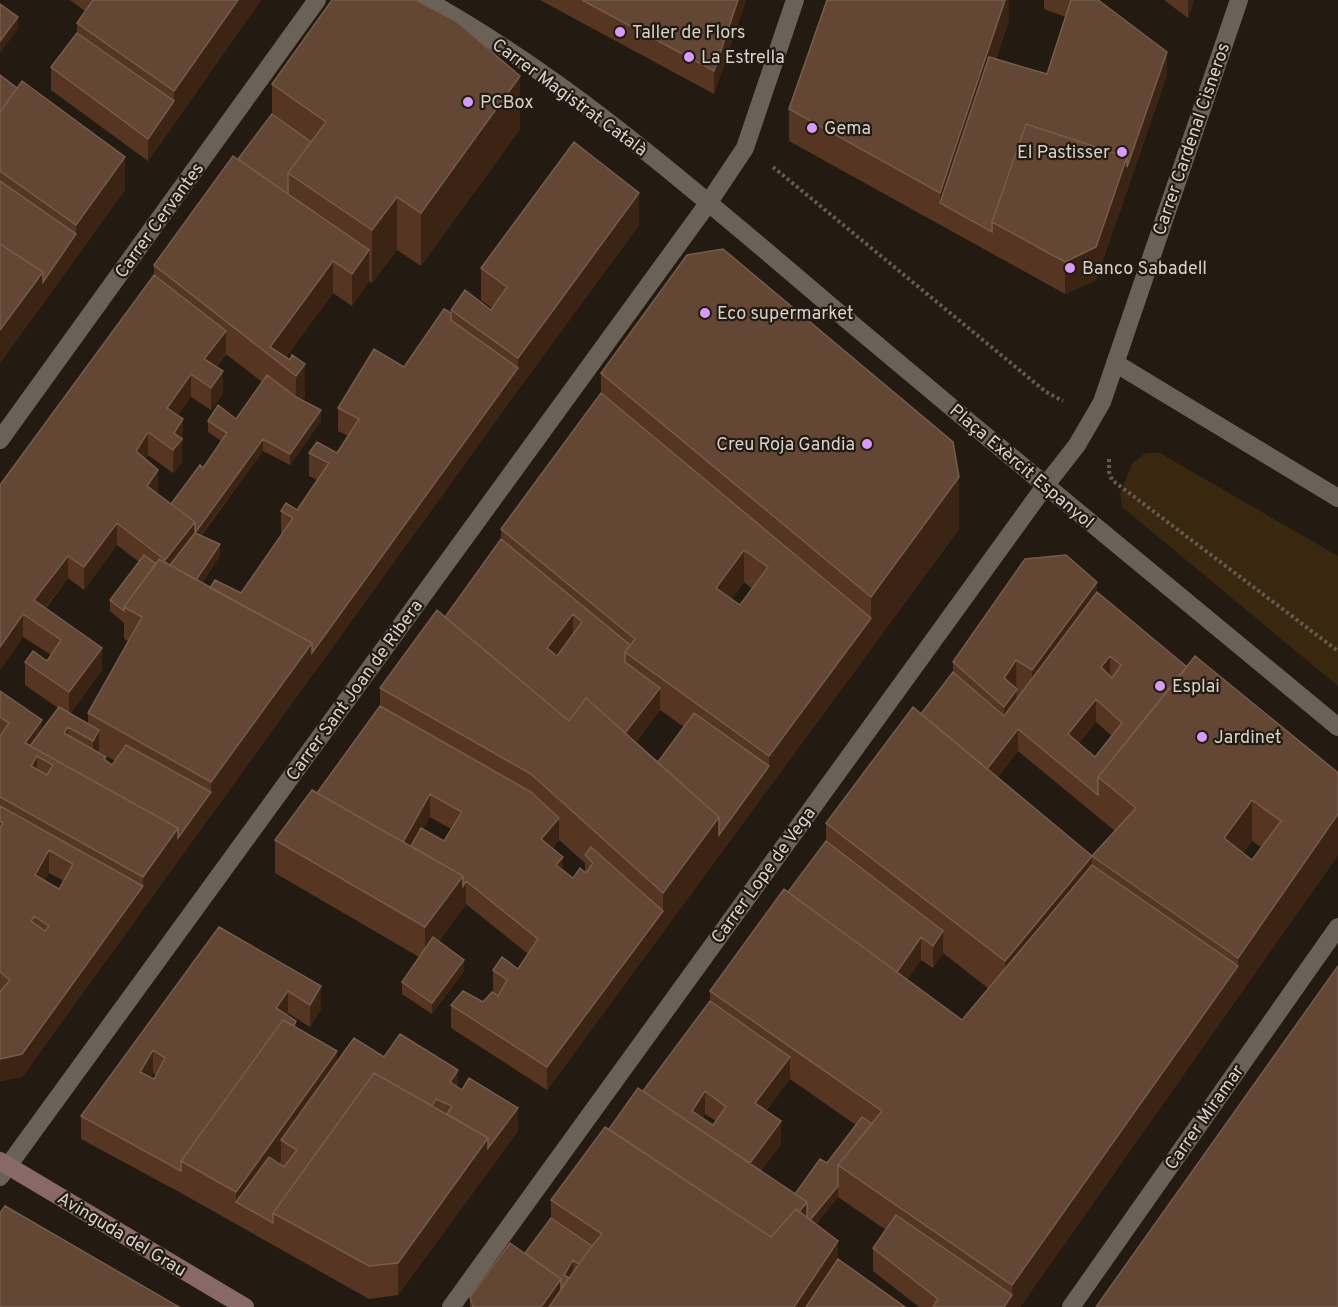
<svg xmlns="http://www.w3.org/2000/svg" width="1338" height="1307" font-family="Overpass,sans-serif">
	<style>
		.green { fill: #39270f }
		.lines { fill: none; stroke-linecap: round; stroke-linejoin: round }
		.path { stroke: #625b53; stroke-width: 4; stroke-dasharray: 3 3; stroke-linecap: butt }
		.street { stroke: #6b6257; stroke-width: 18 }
		.secondary { stroke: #896965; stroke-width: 18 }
		.wall { fill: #563622; fill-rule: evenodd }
		.shaded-wall { fill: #3c2414 }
		.building { fill: #634634; stroke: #755c4b; stroke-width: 1.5; fill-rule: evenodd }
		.poi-dot { fill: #d79bf9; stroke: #231b12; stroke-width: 2 }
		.labels { text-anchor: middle; stroke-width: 4.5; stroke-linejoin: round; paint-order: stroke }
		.poi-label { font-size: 18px; fill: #d6d1ca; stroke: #231b12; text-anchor: start }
		.street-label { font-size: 18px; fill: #d6d1ca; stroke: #231b12 }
	</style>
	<rect width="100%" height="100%" fill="#231b12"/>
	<path class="green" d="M1158,452L1338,556V686L1122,507L1120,493L1132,464L1144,454Z"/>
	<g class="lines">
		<path class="path" d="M773,167L1046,392L1063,401
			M1109,459V472L1112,480L1338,651"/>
		<path class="street" d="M426,0C580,86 712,206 846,319C1009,456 1173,591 1338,727
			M1115,363L1338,498
			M0,440L317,0
			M0,1177L709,202L745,148L795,0
			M451,1307L1045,486L1077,445L1102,402L1239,0
			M1071,1307L1338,927"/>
		<path class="secondary" d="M0,1161L245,1307"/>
	</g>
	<path class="wall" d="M70,0H261L148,161L51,90V67L77,33V23L85,11Z
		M540,0H746L714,94Z
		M1009,0V20L996,59L1047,74L1066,17L1044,9V0H1097L1167,75L1096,280L1065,294L789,141V109Z
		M1164,0H1194L1188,18Z
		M0,75L125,190L0,363Z
		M272,84L520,129L421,266L397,250L372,283L369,281L352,306L333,293L286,357L290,360L305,397L302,400L321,421L290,465L263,451L201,536L220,556L202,583L210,588L241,593L282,534L281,533V511L297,510L317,480L309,476V453H337L348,436L338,431V408L404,367L451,313V310H491L492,308L481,300V268L639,225L518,390L22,1077L0,1081V691L42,729L58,708L25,685V662L47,661L51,655L23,637L0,670L154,275V265L238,159L272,114ZM226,354L262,382L236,419L208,421V432L221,441L203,468L171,504L158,494V493L145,459L148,455L173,473L182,462V444L183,442L178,415L191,397L211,410L223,394L216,367ZM117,545L139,562L110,600V611L124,623V639L128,641L88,713V723L70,714L102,670L46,608L68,578L84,590ZM99,752L115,761L112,765L106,760ZM49,873L64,881L59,889L45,880Z
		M601,373L959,529L547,1090L451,1028V1005L483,1002L493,993V970L518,969L528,954L466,904L439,941L464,971L432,1014L402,994V982L419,957L275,873V840L317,793L380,706V688L445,617L501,539V529L601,393ZM744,582L752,589L740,605L731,599ZM660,710L684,727L658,762L636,742ZM430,817L451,829L444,841L423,829ZM559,840L585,863V872L573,878L563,870L553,848Z
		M1097,592L1187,667L1338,777V855L1020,1307H919L873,1271V1248L886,1230L838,1197L816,1224L838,1259L905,1307H470V1297L525,1253L551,1218V1200L609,1129L643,1091L710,1001V991L788,892L826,841V823L921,714L953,672V662ZM1096,722L1112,736L1095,757L1079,743ZM1018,751L1115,831L1092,856L998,777ZM1252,841L1261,847L1252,860L1243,853ZM943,953L989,989L962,1020L907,979L921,960L933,968ZM790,1079L856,1125L827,1163L795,1194L761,1171L781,1144L766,1111ZM705,1114L716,1121L713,1125L703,1118Z
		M219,927L321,1009L310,1027L288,1013L287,1015L296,1028L337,1062L384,1057L458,1087L518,1131L398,1295L369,1299L181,1193L81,1139V1116ZM153,1073L156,1075L154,1079L150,1077Z"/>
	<path class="shaded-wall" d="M238,0H261L148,161V139L174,101V91Z
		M738,0H746L714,94V71Z
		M1005,0H1009V20L946,206L940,203V193Z
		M1188,0H1194L1188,18Z
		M18,17V29L0,53V41Z
		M1167,52V75L1096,280L1065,294V262L1127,157Z
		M520,76V129L421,266V213Z
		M125,157V190L0,363V330L43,272L76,234V225Z
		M639,193V225L518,390L22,1077L0,1081V1059L143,886V877L178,828L211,792V782L312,643L518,368V358Z
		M397,197V250L372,283V230Z
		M369,250V282L352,306V274Z
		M333,261V293L281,364L270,347Z
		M226,331V353L204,382V359Z
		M305,364V397L296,408V376Z
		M223,371V394L211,410V388Z
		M191,374V397L167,430V408Z
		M321,410V421L290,465V454Z
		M183,419V442L182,444V462L173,473L174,433Z
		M148,432V455L136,474V451Z
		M263,439V451L165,583V560L195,522Z
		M158,470V493L147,508V486Z
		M959,477V529L547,1090V1067L663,911V893L719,817L769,766V756L871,618V597Z
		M117,523V545L84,590V567Z
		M220,544V556L185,607V595Z
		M744,550V582L716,621V588Z
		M68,556V578L34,622V600Z
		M1097,582V614L1032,703V670Z
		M23,614V637L0,670V647Z
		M573,614V637L547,671V648Z
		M102,648V670L69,715V692Z
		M1110,656V679L1101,667Z
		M1016,660L1017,721L1004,739V678Z
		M660,688V710L627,753L617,744Z
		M1096,699V722L1068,757V734Z
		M42,720V752L37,756V788L25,743Z
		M68,727V750L64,733Z
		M1018,729V751L979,802V779Z
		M99,730V752L93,764V741Z
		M430,794V817L413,847L399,850Z
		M1252,800V841L1224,879V838Z
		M1338,814V855L1020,1307H1004L1012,1295V1285L1238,966V958Z
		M559,818V841L541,862V839Z
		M49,850V873L35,898V875Z
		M1092,856V897L1005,1001V961Z
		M563,857V880L556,865Z
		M463,876L466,881V904L425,960V927Z
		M943,931V954L933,968V946Z
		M921,937V960L893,1001V978Z
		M464,960V971L432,1014V1003Z
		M321,986V1009L310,1027V1005Z
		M288,991V1013L276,1031V1008Z
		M153,1050V1073L140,1094V1072Z
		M337,1051V1084L281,1140V1161L248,1208L236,1202V1192Z
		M790,1057V1079L755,1126V1103Z
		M458,1070V1092L450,1082Z
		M705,1091V1114L692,1134V1111Z
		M518,1108V1131L398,1295V1263L488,1138Z
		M781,1121V1144L745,1193V1170Z
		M838,1186V1197L807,1235L771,1246L807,1202Z
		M838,1241V1282L822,1307H794Z
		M573,1260V1283L564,1275Z
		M561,1279V1307H541Z"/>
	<path class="building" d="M93,0H238L174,91L77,23Z
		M332,0H416L457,22L520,76L421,213L397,197L372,230L288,173L326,122L272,84Z
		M582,0H738L714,71Z
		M827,0H1005L940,193L789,109Z
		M1071,0H1098L1167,52L1127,167V157L1026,124L992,222V232L940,203L989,57L1047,74Z
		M0,4L18,17L0,41Z
		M77,33L174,101L148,139L51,67Z
		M0,75L17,88L0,112Z
		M22,81L125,157L76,225L0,171V112Z
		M272,114L311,142L288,173V194L238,159Z
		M1026,124L1127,157L1096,247L1065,262L992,222Z
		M574,142L639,193L518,358L451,310L465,290L491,310L507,287L481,268Z
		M233,156L369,250L352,274L333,261L270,347L290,360L292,355L305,364L296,376L154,265Z
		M0,181L76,234L43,282V272L0,244Z
		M0,244L43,272L0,330Z
		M723,249L953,442L959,477L871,597L601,373L687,255Z
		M154,275L226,331L204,359L223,371L211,388L191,374L167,408L183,419L174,433L182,439L173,450L148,432L136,451L158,470L147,486L195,522L165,560L117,523L84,567L68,556L34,600L102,648L69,692L25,662L33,651L47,661L61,640L23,614L0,647V485Z
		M444,309L451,313V320L518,368L312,653V643L210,588L215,580L241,593L293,518L281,511L286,503L297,510L329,463L309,453L317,442L337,453L359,419L338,408L374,349L404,367Z
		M267,375L296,397L321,410L290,454L263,439L195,533V522L171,504L200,465L203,468L227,433L208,421L218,405L236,419Z
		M601,393L871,618L769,756L625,652L635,639L501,529ZM744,550L768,567L740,605L716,588Z
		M195,533L220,544L196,580L170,565Z
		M501,539L630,645L625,652V662L660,688L625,733L586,698L569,721L445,617ZM573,614L582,622L557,656L547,648Z
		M144,555L156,564L124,607V611L110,600Z
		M1066,555L1097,582L1032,670L1016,660L1004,678L1017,689L1004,707L953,662L1025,559Z
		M159,559L312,643L211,782L88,713L142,617L124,607Z
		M1097,592L1187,667L1098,777V795L1018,729L987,769L921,714L953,672L1004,716ZM1110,656L1121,665L1112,678L1101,667ZM1096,699L1122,723L1095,757L1068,734Z
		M437,610L569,721L586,698L719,817L663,893L531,774L380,688Z
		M1195,656L1337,772L1338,777V814L1238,958L1092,856L1136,808L1098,777ZM1252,800L1281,821L1252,860L1224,838Z
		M0,691L42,720L25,743L178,828L143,877L0,797V736L9,723L0,717ZM37,756L53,765L47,775L31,766Z
		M380,706L531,792L559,818L541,839L563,857L556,865L573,878L580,868L586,873L593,863L585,855L591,847L663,911L547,1067L451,1005L463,991L483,1002L492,992L498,996L507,980L493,970L502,957L518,969L538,939L466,881L463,886V876L411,846L421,828L444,841L462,812L430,794L403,842L317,793Z
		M59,707L99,730L93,741L68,727L64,733L106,757L104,759L112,765L126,745L211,792L178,838V828L30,746Z
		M913,707L1092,856L1005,961L826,823Z
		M694,713L769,766L719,835V817L647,753L658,762Z
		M312,790L463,876L425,927L275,840Z
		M0,806L143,886L22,1054L0,1059V992L10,980L0,972V828L3,823L0,821ZM49,850L73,864L59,889L35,875ZM34,916L49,926L45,931L31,921Z
		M826,841L943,931L933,946L921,937L897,972L788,892Z
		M1092,865L1238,966L1012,1285L838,1165L882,1111L710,991L784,889L962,1020Z
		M219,927L321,986L310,1005L288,991L276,1008L296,1021L294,1026L283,1020L181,1161V1171L81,1116ZM153,1050L165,1058L154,1079L140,1072Z
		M433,937L464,960L432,1003L402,982Z
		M1338,966V1307H1096Z
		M710,1001L790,1057L755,1103L781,1121L750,1163L643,1091ZM705,1091L726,1107L713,1125L692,1111Z
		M283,1020L337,1051L236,1192L181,1161Z
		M400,1034L458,1070L450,1082L462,1090L469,1078L518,1108L488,1148V1138L447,1114L452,1106L436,1099L432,1106L374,1073L273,1213V1223L236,1202L269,1157L284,1167L297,1150L281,1140L354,1038L384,1057Z
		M374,1073L488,1138L398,1263L369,1266L273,1213Z
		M638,1088L807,1202L799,1212L796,1209L771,1237L609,1129Z
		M862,1117L872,1124L838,1165V1186L810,1220L807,1218V1202L795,1194L820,1159L827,1163Z
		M605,1127L771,1237L796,1209L838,1241L794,1307H549L588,1251L602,1234L551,1200Z
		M5,1206L179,1307H0V1213Z
		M896,1215L1012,1295L1004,1307H933L938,1299L873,1248Z
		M551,1218L592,1246L579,1264L573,1260L564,1275L569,1278L561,1289V1279L525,1253Z
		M510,1243L561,1279L541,1307H473L470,1297Z
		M838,1259L905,1307H806Z"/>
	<g class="poi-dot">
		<circle cx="620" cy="32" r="6"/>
		<circle cx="689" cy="57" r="6"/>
		<circle cx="468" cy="102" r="6"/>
		<circle cx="812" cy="128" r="6"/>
		<circle cx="1122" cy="152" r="6"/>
		<circle cx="1070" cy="268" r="6"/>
		<circle cx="705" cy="313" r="6"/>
		<circle cx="867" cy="444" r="6"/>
		<circle cx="1160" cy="686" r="6"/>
		<circle cx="1202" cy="737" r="6"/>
	</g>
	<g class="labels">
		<g class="poi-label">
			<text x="632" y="38">Taller de Flors</text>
			<text x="701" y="63">La Estrella</text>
			<text x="480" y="108">PCBox</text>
			<text x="824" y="134">Gema</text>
			<text x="1110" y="158" text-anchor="end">El Pastisser</text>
			<text x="1082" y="274">Banco Sabadell</text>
			<text x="717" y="319">Eco supermarket</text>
			<text x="855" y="450" text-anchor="end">Creu Roja Gandia</text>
			<text x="1172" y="692">Esplai</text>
			<text x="1214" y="743">Jardinet</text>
		</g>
		<g class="street-label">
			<text transform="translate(570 97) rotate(36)" y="6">Carrer Magistrat Català</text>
			<text transform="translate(1191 139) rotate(-71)" y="6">Carrer Cardenal Cisneros</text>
			<text transform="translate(159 220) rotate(-54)" y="6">Carrer Cervantes</text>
			<text transform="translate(1022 466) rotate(40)" y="6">Plaça Exèrcit Espanyol</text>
			<text transform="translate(354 690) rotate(-54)" y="6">Carrer Sant Joan de Ribera</text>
			<text transform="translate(763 875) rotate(-54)" y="6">Carrer Lope de Vega</text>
			<text transform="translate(1204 1117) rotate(-55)" y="6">Carrer Miramar</text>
			<text transform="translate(122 1234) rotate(31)" y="6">Avinguda del Grau</text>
		</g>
	</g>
</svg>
